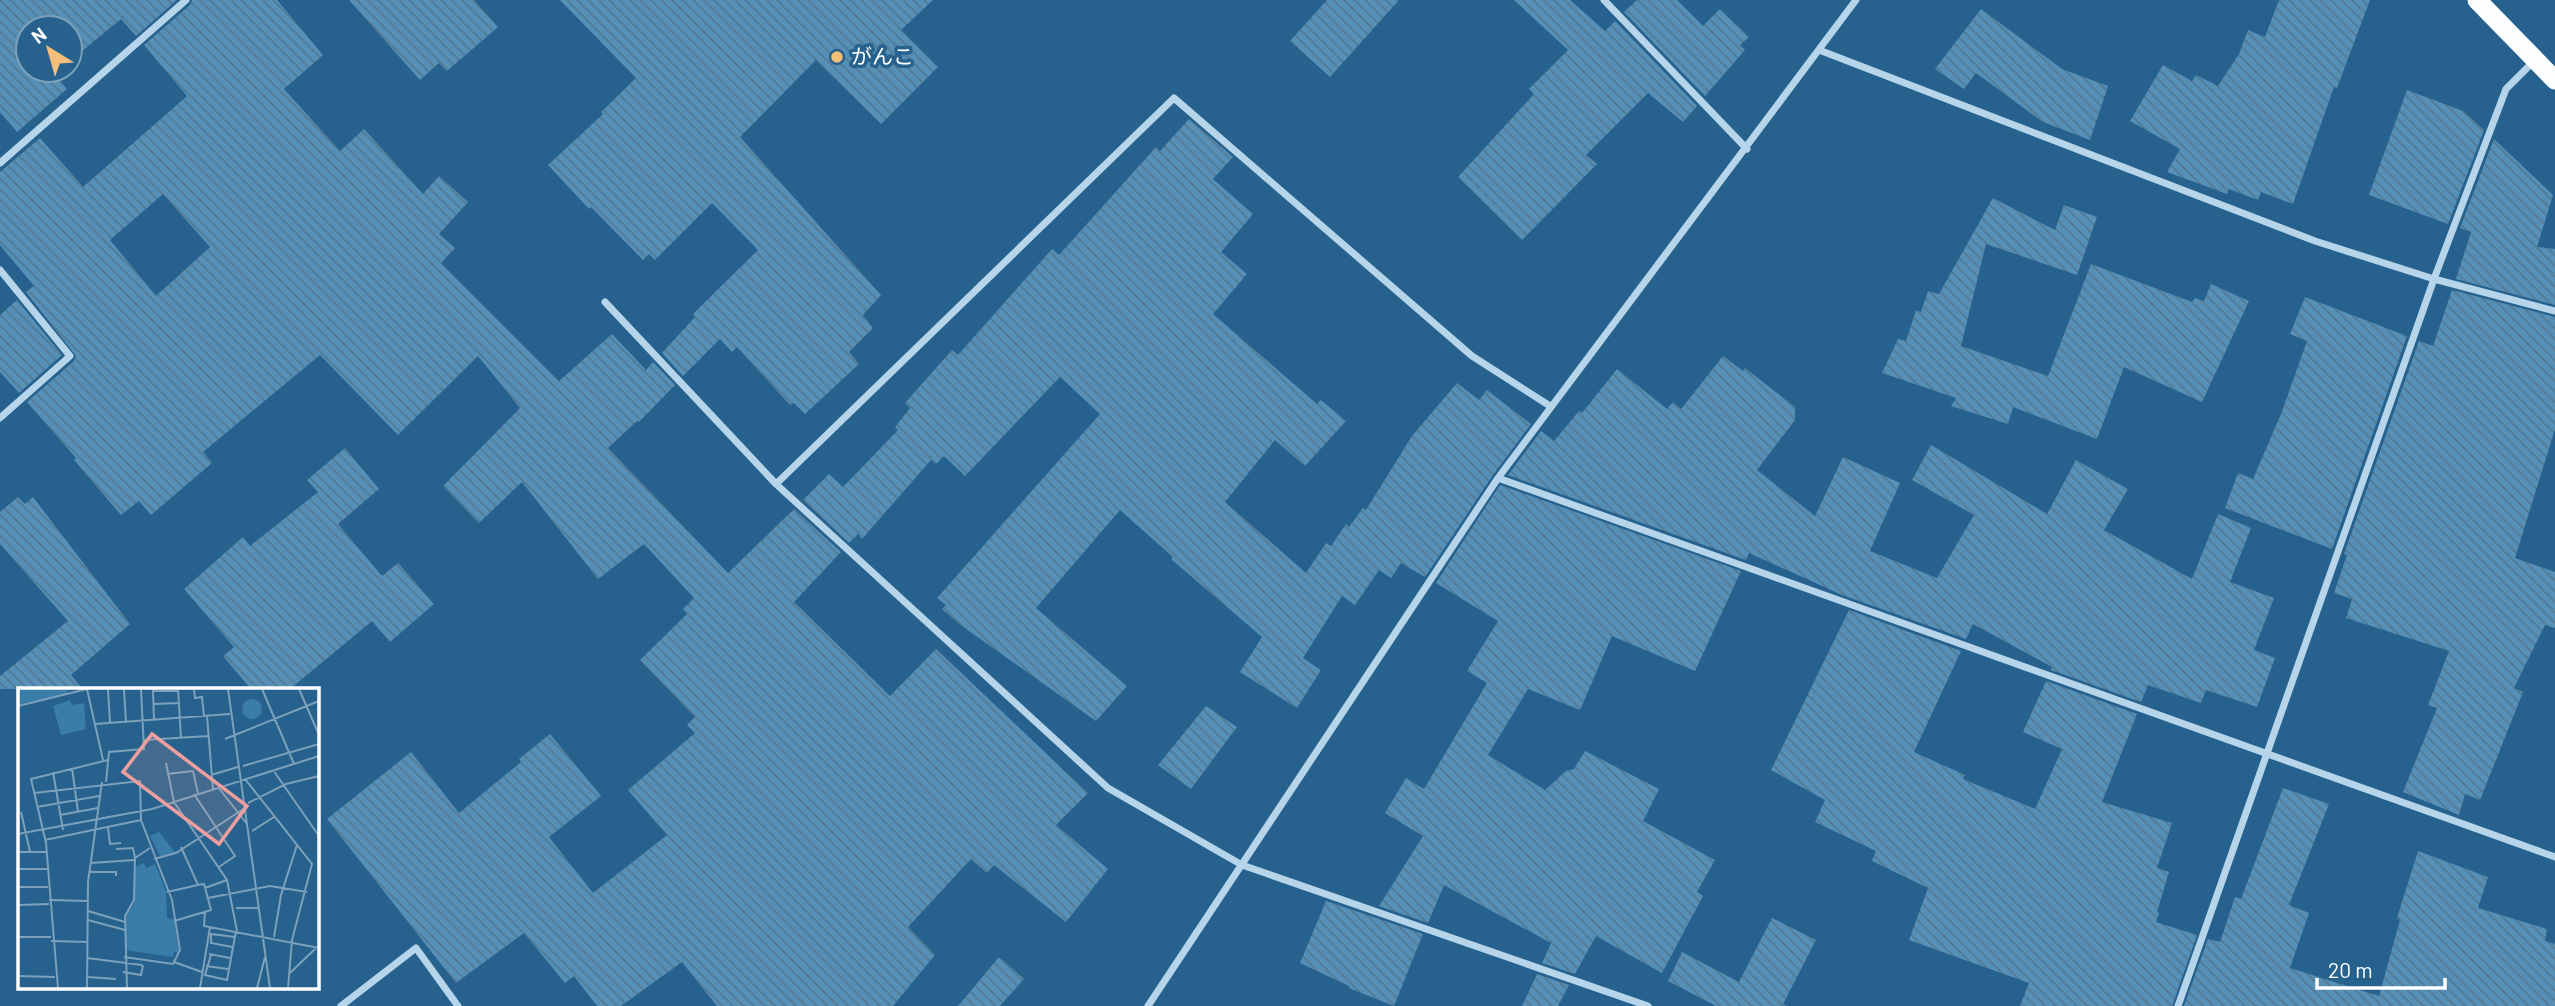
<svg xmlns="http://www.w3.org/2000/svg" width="2555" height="1006" font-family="Barlow,'Noto Sans JP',sans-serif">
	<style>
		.building { fill: url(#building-back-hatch); fill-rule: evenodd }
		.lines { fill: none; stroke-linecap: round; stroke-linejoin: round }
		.minor { stroke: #b6d5ea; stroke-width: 7 }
		.trunk { stroke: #fcfeff; stroke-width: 19 }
		.poi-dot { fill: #f3bf7b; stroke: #26628d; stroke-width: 2.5 }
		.labels { text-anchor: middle; stroke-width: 7; stroke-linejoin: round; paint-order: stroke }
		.poi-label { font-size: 21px; fill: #fff; stroke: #26628d; text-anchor: start }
		.inset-road { fill: none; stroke: #7da1bb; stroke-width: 2 }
		.view { fill: #ed9e9e; fill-opacity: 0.15; stroke: #ed9e9e; stroke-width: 3.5 }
		.inset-edge { fill: none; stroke: #fff; stroke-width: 3.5 }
	</style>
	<defs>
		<pattern id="building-back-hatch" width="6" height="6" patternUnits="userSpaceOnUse" patternTransform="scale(1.75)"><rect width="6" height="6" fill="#5790b7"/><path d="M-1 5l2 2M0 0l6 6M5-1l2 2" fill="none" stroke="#537892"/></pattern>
	</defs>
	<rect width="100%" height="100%" fill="#26628d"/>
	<path class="building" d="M0,0H177L136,36L121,19L70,61V28H28V70H59L54,74L67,89L17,132L0,112Z
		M192,0H277L323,55L284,89L340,151L364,129L423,194L439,176L468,202L439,234L455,248L441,263L559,381L612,334L646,370L653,362L675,385L639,422L637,421L608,448L728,573L794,509L841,552L794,602L890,696L936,649L1088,793L1056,825L1108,869L1066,922L994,865L987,873L971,859L908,927L935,955L893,1006H717L682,962L621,1006H597L574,976L565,983L524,933L456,983L327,819L411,752L459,813L521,762L519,759L550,734L601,796L549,837L593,893L667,835L628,790L695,733L687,725L695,717L640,660L687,614L683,609L694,598L644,544L598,579L522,482L479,523L443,486L520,408L478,356L398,435L320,355L203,452L212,463L151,515L139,501L121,515L74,460L76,458L27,402L74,361L76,356L26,292L34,286L0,245V172L40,138L83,187L187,96L144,45L190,5ZM163,194L210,247L156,296L110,240Z
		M349,0H474L498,27L447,71L439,63L420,80Z
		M560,0H933L901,30L938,67L881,124L816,60L740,137L881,295L863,315L873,328L849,352L859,364L805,414L794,403L790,405L737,347L732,352L720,339L683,376L662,353L695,317L693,314L758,250L712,203L655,260L649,254L643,260L591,207L589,209L548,165L603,114L601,112L636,78Z
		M1327,0H1399L1330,77L1290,41Z
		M1514,0H1570L1605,31L1615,21L1697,106L1683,122L1648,93L1586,155L1597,164L1522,240L1458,177L1534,94L1529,89L1568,50Z
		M1637,0H1677L1703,26L1720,9L1749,37L1740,45L1745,50L1705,96L1624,12Z
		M2279,0H2370L2337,88L2334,87L2293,204L2261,192L2258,200L2229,189L2227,194L2167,172L2180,149L2130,121L2163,65L2192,81L2196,75L2218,86L2239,54L2248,30L2265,37Z
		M1981,9L2062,69L2108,86L2090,140L2043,122L1976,73L1964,89L1935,69Z
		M2407,90L2463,111L2484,130L2448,224L2369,195Z
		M1189,119L1233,157L1213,179L1253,214L1221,252L1247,274L1213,314L1317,404L1321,400L1346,421L1305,466L1275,440L1225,502L1306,573L1326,543L1331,546L1346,524L1349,527L1363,508L1366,510L1412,436L1457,383L1479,400L1487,390L1531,424L1493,475L1425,577L1401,563L1391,578L1379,570L1355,605L1342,596L1303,658L1321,670L1297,708L1240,672L1262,637L1171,559L1173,557L1120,510L1036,608L1127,686L1096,721L962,626L942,609L946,605L937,598L1100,414L1060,377L965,476L944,456L936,464L931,460L862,539L858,534L849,543L803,500L829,474L843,487L898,430L895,427L910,408L905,403L952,350L958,355L1052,249L1059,255L1156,147L1160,151Z
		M2494,139L2553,195L2537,247L2555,249V305L2456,279L2471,232L2460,228Z
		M1993,198L2055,230L2064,205L2097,217L2077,275L1986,244L1961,346L2048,376L2091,264L2192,302L2195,298L2204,301L2211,284L2249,301L2202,402L2124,367L2097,439L2013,407L2008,424L1951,406L1956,398L1882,373L1898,339L1906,341L1916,310L1921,312L1928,291L1939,294Z
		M2452,290L2555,317V429L2515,558L2555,572V628L2545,625L2514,688L2523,692L2480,800L2465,794L2459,815L2403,792L2437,708L2428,705L2449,651L2346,618L2352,599L2334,593L2347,555L2344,554L2419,341L2433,346Z
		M2305,297L2407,336L2332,549L2225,508L2238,473L2253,479L2281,414L2307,341L2290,334Z
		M17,300L62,355L19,393L0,372V315Z
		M1723,356L1743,371L1745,368L1795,407V420L1757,470L1815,516L1843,457L1900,483L1870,551L1937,578L1974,515L1912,480L1931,445L2047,514L2076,460L2128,489L2104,530L2192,579L2218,514L2251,528L2230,582L2274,598L2254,650L2275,658L2257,707L2206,690L2201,703L2148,685L2141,702L2051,670L2052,667L1973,624L1966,639L1842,595L1749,553L1746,560L1508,475L1541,431L1554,441L1579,411L1582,413L1617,369L1667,409L1673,402L1681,409Z
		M345,448L379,489L338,524L382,576L398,563L434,604L390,642L372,621L290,689H251L223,656L234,647L184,589L243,537L250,546L318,492L307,480Z
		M1500,485L1741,571L1695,671L1612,636L1580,710L1528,689L1488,755L1545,790L1566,771L1574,769L1585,751L1659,789L1643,821L1715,860L1697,892L1703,896L1662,973L1596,936L1575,974L1542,963L1551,943L1444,885L1428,923L1379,906L1423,836L1385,813L1406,778L1424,789L1487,683L1467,671L1498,621L1436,583Z
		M18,497L25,504L33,497L130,624L71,675L83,689H0V676L68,621L0,544V512Z
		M1849,610L1961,651L1914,752L1965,775L1963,779L2035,809L2062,749L2023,732L2046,681L2137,714L2102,802L2172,823L2157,868L2169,872L2157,912L2159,913L2156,922L2197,935L2172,1006H2020L2029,983L1909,940L1928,888L1872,861L1876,851L1815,822L1825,800L1771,770Z
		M1206,706L1237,727L1191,789L1158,765Z
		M2283,788L2329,804L2289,905L2309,913L2290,968L2379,996L2400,920L2397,918L2418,851L2488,877L2478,908L2547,929L2545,941L2555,944V1006H2184L2208,939L2220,942L2235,897L2241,899Z
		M1326,901L1423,934L1394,1006L1349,988V986L1300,963Z
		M1772,918L1816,940L1783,1004L1786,1006H1716L1668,981L1682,952L1739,982Z
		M999,957L1024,979L1000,1006H958Z
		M1537,974L1569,985L1558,1006H1522Z"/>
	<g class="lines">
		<path class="minor" d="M1604,0L1747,149
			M1819,50L2315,241L2434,279L2555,311
			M0,163L186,0
			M0,270L70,356L0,418
			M605,302L776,484L1108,788L1242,865L1648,1006
			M1498,478L2555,857
			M776,484L1174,98L1472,356L1550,406
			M341,1006L416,948L458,1006
			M1148,1006L1498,478L1856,0
			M2178,1006L2434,279L2506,89L2534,61"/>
		<path class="trunk" d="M2477,0L2555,80"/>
	</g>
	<circle class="poi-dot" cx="837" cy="57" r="7"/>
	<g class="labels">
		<g class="poi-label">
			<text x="851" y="64">がんこ</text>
		</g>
	</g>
	<g transform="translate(18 688)">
		<rect width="301" height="301" fill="#26628d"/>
		<path d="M141,144L157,164L143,170L132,148ZM126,175L128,180L137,176L148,203L149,230L156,231L161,265L156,264L155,269L107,262V229L116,216L117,179Z" fill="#3b7da9"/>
		<path d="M0,1H49L50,6L1,16ZM224 21a10 10 0 1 1 20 0a10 10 0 1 1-20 0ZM52,12L54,17L66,15L68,41L43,47L35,18Z" fill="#3b7da9"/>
		<path class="inset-road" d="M69,1L85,72M90,1L92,35M106,1L108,34M135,1L136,32M160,1L163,50M176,1L177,10L184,9L186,28M210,1L252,300M244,1L276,76M281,1L301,47M136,3H160M135,16L161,15M0,18L69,1M189,28L195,101M77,36L212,26M207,51L301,13M126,52L190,48M148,75L156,114L209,192L219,243M225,78L301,56M54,80L60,124M255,82L301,148M35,84L45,142M149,86L175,83L180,105M193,87L220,79M227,91L294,176L274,252L270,300M88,94L91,64L126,61L123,1M200,99L229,136M16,105L122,93L123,132L154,212L162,262L155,276L106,269M176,106L217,168L201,179M230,115L268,96L301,88M19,119L81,108M3,124L12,164M42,127L80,120M90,140L92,156L103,155M234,143L256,129M0,146L134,121L301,68M27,152L123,132M98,161L115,160L117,170M0,164H28M136,171L158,165L227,120M73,175L116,172M0,181H29M72,184H98V188M0,199H30M187,200L209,192M149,204L180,197M190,210L252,198L289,204M31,212L70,213M0,217L31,216M218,220H241M70,223L107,234M187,224L186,238L301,260M70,232L107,242M156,233L193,222L186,196L180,197L163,159M0,249H33M256,249L263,207L279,157M33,253L70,254M214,259L193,255V246L217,249M191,266L212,270M193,267L187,287L209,292L218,243M69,270L124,277M156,274L184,284M188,278L210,281M105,284L123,287L125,277M272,285L299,259M0,288L37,289M69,289L98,291M40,300L28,155L13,91L90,72M69,300L70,194L84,94M109,300L107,228L116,212L117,170L132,160M182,300L192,239M239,300L247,269"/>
		<path class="view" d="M134,46L229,118L201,156L105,84Z"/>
		<rect width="301" height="301" class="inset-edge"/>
	</g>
	<g transform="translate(49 49) rotate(323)"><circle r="33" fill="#26628d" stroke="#7da1bb" stroke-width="2"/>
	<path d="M0-5L12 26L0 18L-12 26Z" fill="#f3bf7b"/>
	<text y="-10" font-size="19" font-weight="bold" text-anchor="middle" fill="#ffffff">N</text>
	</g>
	<path d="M2317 978v10h128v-10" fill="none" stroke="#ffffff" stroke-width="3.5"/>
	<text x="2328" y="978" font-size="21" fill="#ffffff" stroke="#26628d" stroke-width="5" paint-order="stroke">20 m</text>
</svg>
